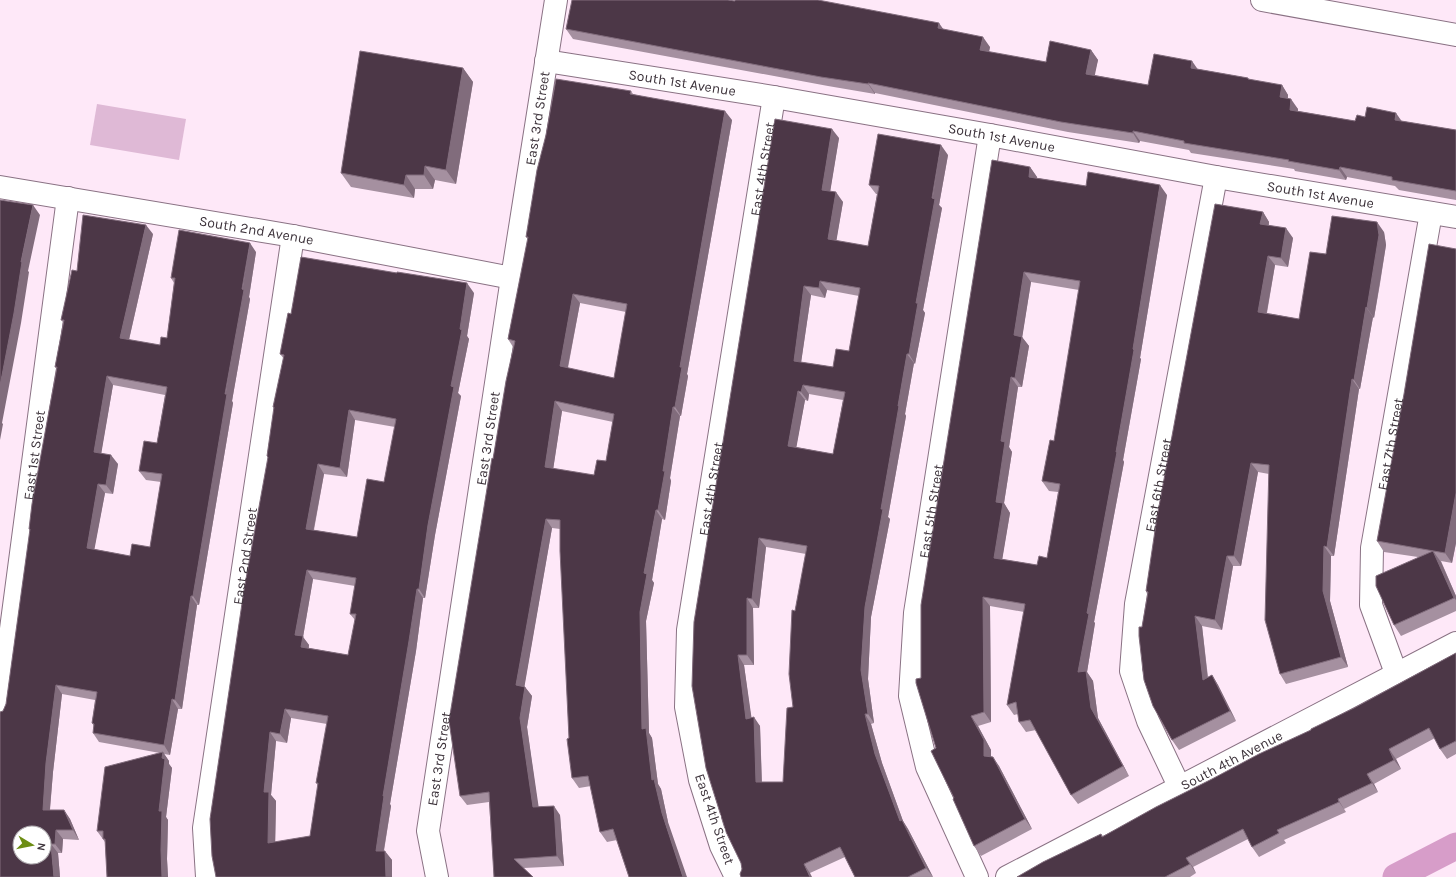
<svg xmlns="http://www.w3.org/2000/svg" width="1456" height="877" font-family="Karla,sans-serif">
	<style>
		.pitch { fill: #dfb9d6 }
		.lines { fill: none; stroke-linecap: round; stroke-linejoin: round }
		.canal { stroke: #d79dc9; stroke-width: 27 }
		.minor-casing { stroke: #8a7284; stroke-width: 24 }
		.major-casing { stroke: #8a7284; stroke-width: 24 }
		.minor { stroke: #fff; stroke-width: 22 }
		.major { stroke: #fff; stroke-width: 22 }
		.wall { fill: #a590a0; fill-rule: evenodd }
		.shaded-wall { fill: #816c7c }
		.building { fill: #4c3747; stroke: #816c7c; fill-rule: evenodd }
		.labels { text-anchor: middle; stroke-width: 4; stroke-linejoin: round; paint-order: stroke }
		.street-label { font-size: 14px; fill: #3d333b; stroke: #fff }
	</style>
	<rect width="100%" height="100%" fill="#fee8f8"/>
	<path class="pitch" d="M97,104L186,119L179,160L90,145Z"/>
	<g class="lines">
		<path class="canal" d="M1396,877L1456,846"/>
		<defs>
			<g id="minor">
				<path id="s1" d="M546,61L774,97L990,135L1216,177L1456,217"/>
				<path id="s2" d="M0,187L293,236L512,278"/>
				<path id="s3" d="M1396,673L1371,605L1372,548L1431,213"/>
				<path id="s4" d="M0,712L68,198"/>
				<path id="s5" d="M1179,786L1148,721L1131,671L1136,604L1216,177"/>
				<path id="s6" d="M207,877L204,828L293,236"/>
				<path id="s7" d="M437,877L428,831L512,278L556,0"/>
				<path id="s8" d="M736,877L721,846L700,780L686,707L688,630L774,97"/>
				<path id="s9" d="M977,877L927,767L910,696L915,613L990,135"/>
				<path id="s10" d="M1007,877L1456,643"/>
			</g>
			<path id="major" d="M1262,0L1456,35"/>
		</defs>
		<use href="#minor" class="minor-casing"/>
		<use href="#major" class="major-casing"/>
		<use href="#minor" class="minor"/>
		<use href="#major" class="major"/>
	</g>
	<path class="wall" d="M735,1L943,29L990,47L989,52L1046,62L1091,50L1098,60L1094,75L1148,85L1198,69L1248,78L1249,80L1282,85L1288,95V99L1298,109V111L1355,121L1365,117L1402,121L1456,130V200L1399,190L1395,186L1347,177L1346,180L1295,171L1294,169L1191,153L1189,150L1140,141L1139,143L1068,132L875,93V94L828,86L573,39L566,29Z
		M463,68L473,82L456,184L435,180L433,189H415L414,198L351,187L341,173Z
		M631,91L633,94L732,120L687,374L688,376L681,416H680L670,478L671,481L665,520L662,519L652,580L654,583L646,621L649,733L652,738L658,784L661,789L668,822L617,840L607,842L600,832L591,786L579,788L572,778L569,738L560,529L552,528L524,687H525L532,696L527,727L538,807L560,815L564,866L524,868L494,877L489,802L467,805L460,796L493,459L513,347L508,339L528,239L526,237ZM580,303L626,312L614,378L568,368ZM562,411L613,422L606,461L594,475L553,469Z
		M775,119L839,138L830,191L843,202L836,241L868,246L877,194H876L869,185L948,155L939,205L942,208L923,310L925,313L915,364L914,363L905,414L906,416L888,517L890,519L871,617L868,679L874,723L871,724L882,763L903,821L908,829L933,877H855L845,857L810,873L742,869L741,863L706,768ZM827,290L859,296L849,351L833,367L801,362L811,295L825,298ZM809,394L843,400L833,454L796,447L805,400L808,401ZM766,547L806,554L795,611L793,707L783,782H762L760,726L751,718L744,665H754L753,608H759Z
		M1030,167L1037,177V178L1086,186L1167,195L1140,358L1141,359L1123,460L1124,462L1094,622L1095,623L1087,672L1093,681L1098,718L1129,776L1078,804L1071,795L1036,730L1026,732L1019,722L1018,714L1014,715L1007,705L1024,612L990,606L991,722L978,726L991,750V756L999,766L1032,829L981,856L974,846L954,798L936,748L921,678ZM1031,282L1079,290L1054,441L1042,481L1049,491L1058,492L1047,558L1037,565L1002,559L1010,513L1004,503L1012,452L1009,447L1018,387H1022L1029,346L1022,337Z
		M1263,212L1269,222V225L1293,238L1288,267L1275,265L1267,313L1299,319L1326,254L1384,232L1386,245L1380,284L1374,318L1373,317L1360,389H1359L1334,556H1331L1330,601L1348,667L1286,684L1280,674L1269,474L1258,472L1241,566H1233L1222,630L1202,626L1208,677L1212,675L1218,685L1236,721L1179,750L1172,740L1142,627L1147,594L1146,591Z
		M153,234L129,340L160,345L167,338L174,283L171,278L256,252L249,297L250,299L232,401L233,403L199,605H197L182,709H178L170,755L164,754L169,761V764L172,768L166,817L168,820L167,859L168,877H107L105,842L97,831L160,753L99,742L93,733L94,726L92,723L95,700L62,694L53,772L50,810H64L70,819L79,840L63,839L62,853H58L60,877L3,711L6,704L30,531L29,529L56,368L55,367L63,322L61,320L77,271ZM113,385L165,395L157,443L139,471L146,480L161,482L150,547L130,556L94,549L105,493L113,494L118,464L101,453Z
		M1456,249V543L1452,563L1441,561L1456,596V611L1401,636L1394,625L1418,557L1384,552L1377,541Z
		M474,293L467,336L469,339L458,393L461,396L435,535L425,598H423L416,651L390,804L391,806L384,851L392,860V877H216L268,458L267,456L274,408L273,407L284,359L280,354L291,314ZM355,420L395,427L384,482L357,537L314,530L324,474L347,477ZM313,579L355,586L350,614L355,620L348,655L309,648V645L303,637ZM291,718L327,724L316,783L318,785L310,836L275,842L276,801L271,795L276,741L287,743Z
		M1456,653V754L1447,759L1440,749L1435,738L1396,759L1401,769L1374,784L1378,792L1344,809L1346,812L1284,840L1286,843L1259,857L1252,847L1248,839L1193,867L1196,873L1190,877H1017L1101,834L1103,836L1311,730Z"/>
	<path class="shaded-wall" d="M939,23L946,33L938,28Z
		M983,37L990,47L987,60L980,50Z
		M1091,50L1098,60L1093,84L1086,74Z
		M1192,61L1199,71L1191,68Z
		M463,68L473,82L456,184L446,170Z
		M868,83L875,93V94L868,84Z
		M1282,85L1288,95L1287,107L1280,97Z
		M1291,99L1298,109L1297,120L1290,110Z
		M725,111L732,120L687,374L688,376L681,416L675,407L680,367Z
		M1396,113L1403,123L1395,120Z
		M832,129L839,138L829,199L822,190Z
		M1133,131L1140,141L1139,143L1133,133Z
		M941,145L948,155L939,205L942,208L923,310L925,313L915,364L909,354L916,303Z
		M425,166L435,180L433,189L424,175Z
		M1030,167L1037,177L1035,187L1029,177Z
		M1340,167L1347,177L1346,180L1339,170Z
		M406,175L415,189L414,198L404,185Z
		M1160,185L1167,195L1140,358L1141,359L1123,460L1124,462L1094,622L1095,623L1087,672L1093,681L1098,718L1129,776L1123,766L1091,708L1078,672L1087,613L1116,452Z
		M836,192L843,202L835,249L828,239Z
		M33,205L40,215L28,271L29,272L21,323L2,423L3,424L0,440V386L21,262Z
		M1263,212L1269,222L1267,234L1260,224Z
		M1377,222L1384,232L1386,245L1374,318L1367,308Z
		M146,225L153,234L127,348L120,338Z
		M1286,228L1293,238L1288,267L1281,258Z
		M250,243L256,252L249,297L250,299L232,401L233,403L199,605L193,596Z
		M1268,256L1275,265L1265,322L1258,312Z
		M1024,272L1031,282L1021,345L1014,335Z
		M820,281L827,290L825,298L819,288Z
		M467,283L474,293L467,336L469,339L458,393L461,396L435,535L425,598L419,589L428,525Z
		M804,286L811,295L800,370L794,361Z
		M573,294L580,303L566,376L560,366Z
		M1366,307L1373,317L1360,389L1354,380Z
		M1022,337L1029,346L1022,387L1015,378Z
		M907,354L914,363L905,414L906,416L888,517L890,519L871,617L868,679L874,723L868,714L861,670L865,607L898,406Z
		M107,376L113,385L100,461L94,452Z
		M1011,377L1018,387L1009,447L1012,452L1004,503L1010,513L1001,567L994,558L996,502L1001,441Z
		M1352,379L1359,389L1334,556L1327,547Z
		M803,385L809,394L808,401L801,392Z
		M798,391L805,400L795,455L788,446Z
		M555,401L562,411L552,477L545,467Z
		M673,407L680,416L670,478L671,481L665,520L658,510L663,471Z
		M349,410L355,420L347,477L340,468Z
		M111,455L118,464L113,494L106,485Z
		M1251,463L1258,472L1241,566L1234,556Z
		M318,464L324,474L312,538L306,529Z
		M98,484L105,493L93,557L87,548Z
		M1456,493V543L1452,563L1445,553Z
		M656,510L662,519L652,580L654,583L646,621L649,733L652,738L658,784L661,789L668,822L687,877H683L662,813L652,780L642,729L640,612L644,573Z
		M546,519L552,528L523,695L516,685Z
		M759,538L766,547L759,608L752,599Z
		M1324,546L1331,556L1330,601L1348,667L1341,657L1323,591Z
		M1433,551L1441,562L1456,596V600L1454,598Z
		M1227,556L1233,566L1222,630L1215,620Z
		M307,570L313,579L303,637L309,645L307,656L301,647L295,635Z
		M417,589L423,598L416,651L390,804L391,806L382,861L376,851L383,796Z
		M191,596L197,605L182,709L175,700Z
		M983,597L990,606L991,722L984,712Z
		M747,598L753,608L754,665L747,655Z
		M1195,616L1202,626L1209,690L1203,680Z
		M738,655L744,665L753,728L746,719Z
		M1212,675L1218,685L1236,721L1230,711Z
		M56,685L62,694L53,772L49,819L43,810L46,763Z
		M525,687L532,696L527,727L540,816L533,807L520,718Z
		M172,699L178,709L170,755L164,745Z
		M285,709L291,718L287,743L280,734Z
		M865,714L871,724L882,763L903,821L908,829L933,877L926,868L900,821L875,754Z
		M971,716L978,726L991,750V766L984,756Z
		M754,717L760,726L762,791L756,782Z
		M270,732L276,741L271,795L276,801L275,853L268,843L264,792Z
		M1389,749L1396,759L1401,769L1394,760Z
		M163,752L169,761V764L172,768L166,817L168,820L167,859L168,877H162L159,811L162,758Z
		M993,757L999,766L1032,829L1025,819Z
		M1367,774L1374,784L1378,792L1372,783Z
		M1338,799L1344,809L1346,812L1339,802Z
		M554,806L560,815L564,866L557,856Z
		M64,810L70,819L79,840L73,830Z
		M56,830L63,839L62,853L55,844Z
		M51,844L58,853L60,877H54Z
		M385,851L392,860V877H386Z
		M1186,858L1193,867L1196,873Z
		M804,864L810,873L812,877H810Z"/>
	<path class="building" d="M572,0H728L735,1V0H818L939,23L938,28L983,37L980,50L1046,62L1050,41L1091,50L1086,74L1148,85L1154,54L1192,61L1191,68L1248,78V79L1282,85L1280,97L1291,99L1290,110L1355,121L1357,115L1365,117L1367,107L1396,113L1395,120L1456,130V191L1392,180V177L1340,167L1339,170L1288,161L1289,160L1184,143V141L1133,131V133L1061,122L868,83V84L821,77L566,29Z
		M360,51L463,68L446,170L425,166L424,175H406L404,185L341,173Z
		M556,79L631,91L630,94L725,111L680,367H682L675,407H673L663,471H665L658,510H656L644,573L647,574L640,612L642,729L646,728L652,780L654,779L662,813L683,877H629L613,829L600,832L588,776L572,778L567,739L569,738L560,551V520L546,519L516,685L525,687L520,718L533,807L554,806L557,856L514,859L533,877H494L489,792L460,796L449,721L492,458L493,459L506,381L515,341L508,339L528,237H526L537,170L546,135ZM573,294L627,304L614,378L560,366ZM555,401L614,414L606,461L597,460L594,475L545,467Z
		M775,119L832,129L822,190L836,192L828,239L868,246L879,186L869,185L878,134L941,145L932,198L935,199L916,303H918L909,354H907L898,406H899L881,509H883L865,607L861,670L868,714H865L875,754L900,821L902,820L926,868L908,877H855L840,847L804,864L810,877H741L740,874L742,869L741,863L726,832L706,768L692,686L694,622ZM820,281L860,288L849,351L836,349L833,367L794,361L804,286L819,288ZM803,385L845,392L833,454L788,446L798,391L801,392ZM759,538L807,546L795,611L792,610L789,674L793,707L787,708L783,782H756L754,717L746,719L738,655H747V598L752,599Z
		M992,160L1030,167L1029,177L1086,186L1088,172L1160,185L1133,349L1134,350L1116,452H1117L1087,613L1089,614L1078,672L1086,671L1091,708L1123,766L1071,795L1030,720L1019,722L1016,702L1007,705L1025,604L983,597L984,712L971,716L984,740V756L993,757L1025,819L974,846L953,799L954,798L932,753L931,751L936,748L916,683V679L921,678V605ZM1024,272L1080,281L1054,441L1050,440L1042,481L1060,484L1047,558L1039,556L1037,565L994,558L1003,503L996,502L1005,442L1001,441L1011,377L1015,378L1022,337L1014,335Z
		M0,200L33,205L21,262H22L14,313L0,386Z
		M1215,204L1263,212L1260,224L1286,228L1281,258L1268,256L1258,312L1299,319L1310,252L1326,254L1332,216L1377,222L1379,235L1367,308L1366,307L1354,380L1352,379L1327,547L1324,546L1323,591L1341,657L1280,674L1265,620L1269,465L1251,463L1234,556H1227L1215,620L1195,616L1203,680L1212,675L1230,711L1172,740L1153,706L1144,680L1139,636V627H1142L1148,592L1146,591L1157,517Z
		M83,215L146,225L120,338L160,345L161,337L167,338L175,278H171L179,230L250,243L242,289L244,290L225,394H227L193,596H191L175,700L172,699L164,745L93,733L94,724L92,723L97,692L56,685L46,763L43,810H64L73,830H56L55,844H51L54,877H0V712L3,711L6,704L30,529H29L32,504L57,367H55L64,320H61L72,270L77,271ZM107,376L167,387L157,443L144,441L139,471L162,474L150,547L132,544L130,556L87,548L98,484L106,485L111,455L94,452ZM20,833H44V857H20Z
		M1429,244L1456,249V493L1445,553L1377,541L1404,394Z
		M301,257L397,273V272L467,283L460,329L462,330L451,386L454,387L428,525L419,589H417L409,641L383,796H384L376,851H385L386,877H216L212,856L210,819L244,590L268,457L267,456L274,407H273L284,355L280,354L288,313L291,314ZM349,410L396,419L384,482L367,479L357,537L306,529L318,464L340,468ZM307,570L356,578L350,614H356L348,655L301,647L303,636L295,635ZM285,709L328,716L316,783H318L310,836L268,843L269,792H264L270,732L280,734Z
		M1433,551L1454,598L1394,625L1376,586V576Z
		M1456,653V741L1440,749L1429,728L1389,749L1394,760L1367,774L1372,783L1338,799L1339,802L1277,830L1279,833L1252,847L1243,829L1186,858L1190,864L1165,877H1017L1043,862L1101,834L1102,837L1156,807L1212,779L1259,754L1311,730V729L1354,708Z
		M163,752L162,758L165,759L159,811H162L161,850L162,877H107L105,839H103V831H97L105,767Z"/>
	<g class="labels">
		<g class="street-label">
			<text dy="5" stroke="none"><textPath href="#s1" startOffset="138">South 1st Avenue</textPath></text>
			<text dy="5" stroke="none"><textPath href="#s7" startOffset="768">East 3rd Street</textPath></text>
			<text dy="5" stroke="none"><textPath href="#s1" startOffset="462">South 1st Avenue</textPath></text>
			<text dy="5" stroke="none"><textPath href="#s8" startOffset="722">East 4th Street</textPath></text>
			<text dy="5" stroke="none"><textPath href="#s1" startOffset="786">South 1st Avenue</textPath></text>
			<text dy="5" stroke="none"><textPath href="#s2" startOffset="260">South 2nd Avenue</textPath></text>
			<text dy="5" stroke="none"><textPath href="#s7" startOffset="444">East 3rd Street</textPath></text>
			<text dy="5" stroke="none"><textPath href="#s3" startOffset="235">East 7th Street</textPath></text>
			<text dy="5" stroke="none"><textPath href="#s4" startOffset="259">East 1st Street</textPath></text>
			<text dy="5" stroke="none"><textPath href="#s5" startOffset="313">East 6th Street</textPath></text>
			<text dy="5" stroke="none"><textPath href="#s8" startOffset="398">East 4th Street</textPath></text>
			<text dy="5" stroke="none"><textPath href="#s9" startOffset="380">East 5th Street</textPath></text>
			<text dy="5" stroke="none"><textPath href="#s6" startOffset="324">East 2nd Street</textPath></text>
			<text dy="5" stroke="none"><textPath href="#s7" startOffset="120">East 3rd Street</textPath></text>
			<text dy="5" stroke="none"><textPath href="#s10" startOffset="253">South 4th Avenue</textPath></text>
			<text transform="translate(715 819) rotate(71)" y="5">East 4th Street</text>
		</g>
	</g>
	<g transform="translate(32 845) rotate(100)"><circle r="19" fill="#ffffff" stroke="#b1adb1"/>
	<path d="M0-3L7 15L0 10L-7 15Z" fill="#6c8d13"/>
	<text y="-6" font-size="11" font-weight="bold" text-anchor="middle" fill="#3d333b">N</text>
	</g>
</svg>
